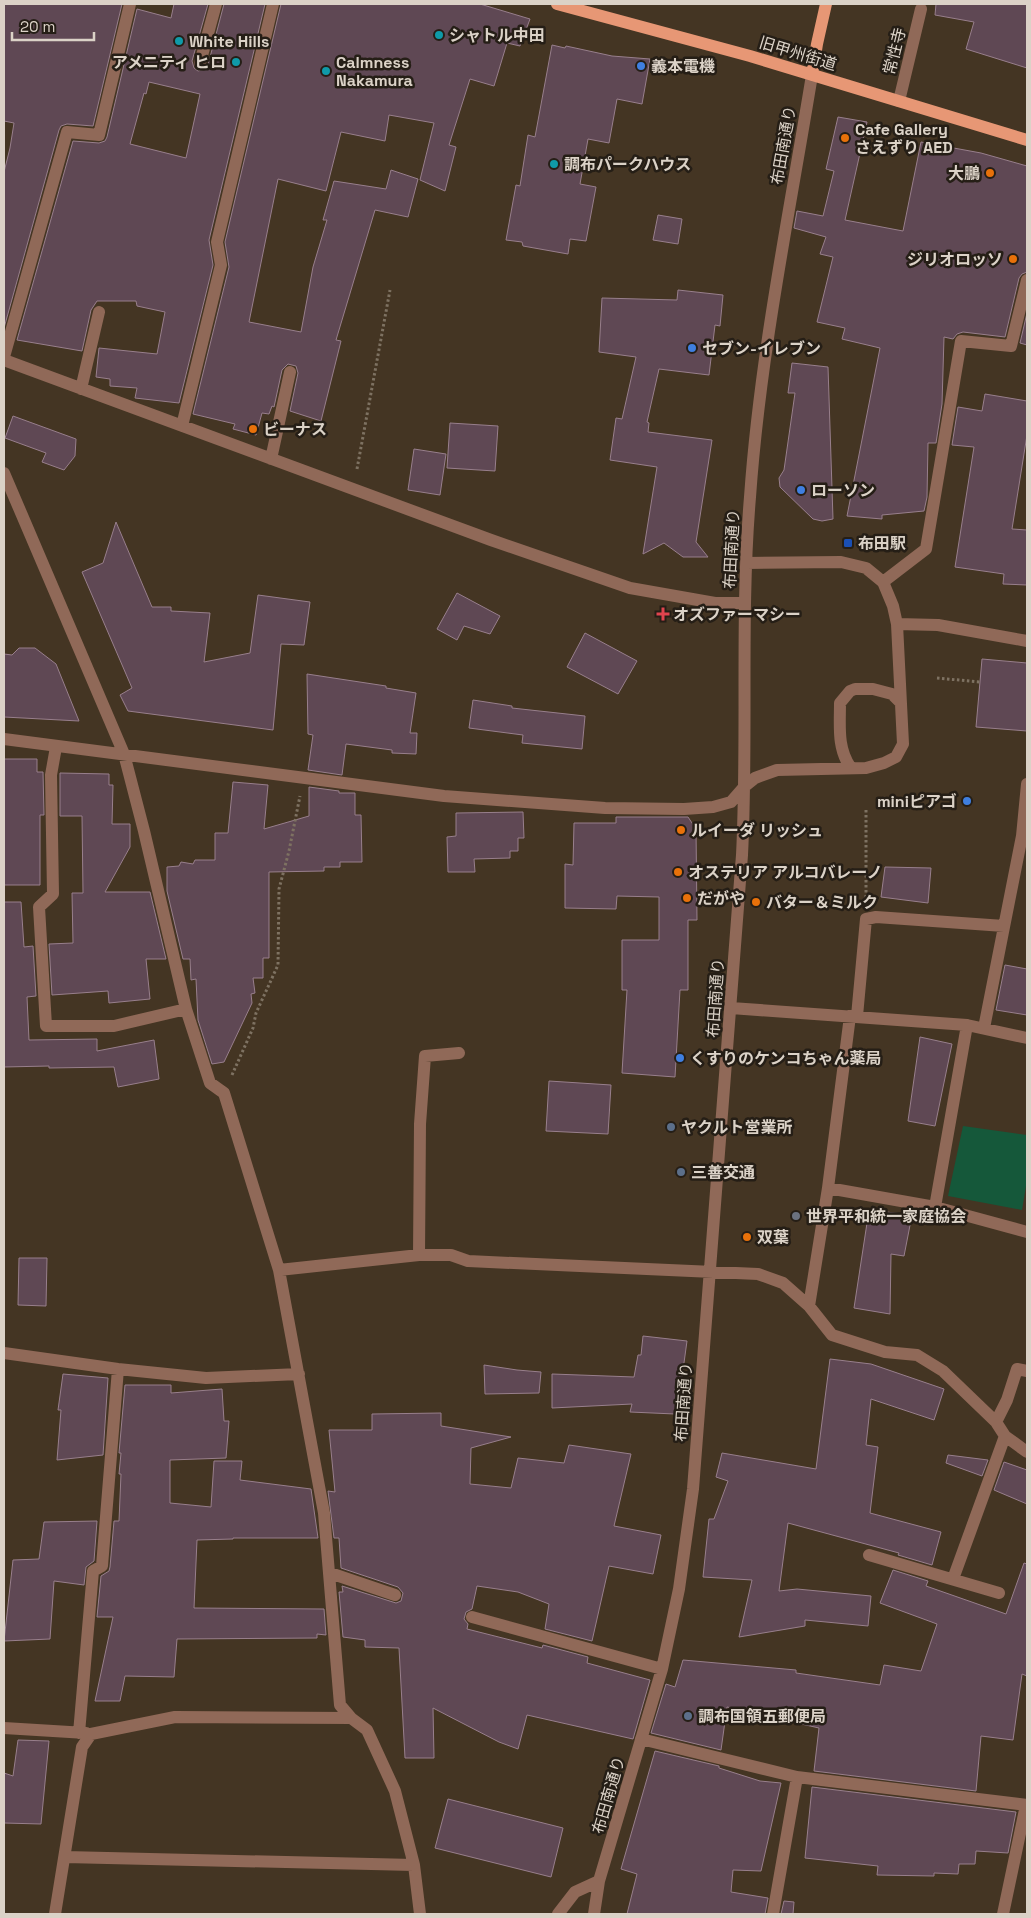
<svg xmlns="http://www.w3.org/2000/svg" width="1031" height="1918" font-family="'Space Grotesk','Noto Sans JP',sans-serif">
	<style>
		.green { fill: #15583a }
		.building { fill: #5f4854; stroke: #987f8c; fill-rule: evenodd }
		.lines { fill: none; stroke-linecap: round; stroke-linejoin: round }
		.path { stroke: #7e7262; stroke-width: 3; stroke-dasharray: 2.5 2.5; stroke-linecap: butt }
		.minor { stroke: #906958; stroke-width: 12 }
		.major { stroke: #e79775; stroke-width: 12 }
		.culture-dot { fill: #0f9aa8; stroke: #251e16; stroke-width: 2 }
		.shop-dot { fill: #3f7fe0; stroke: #251e16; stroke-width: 2 }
		.food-dot { fill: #e8710a; stroke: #251e16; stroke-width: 2 }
		.transit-dot { fill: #1a4fb4; stroke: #251e16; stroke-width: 2 }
		.health-dot { fill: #e0444e; stroke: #251e16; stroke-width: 2 }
		.service-dot { fill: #5c6f8a; stroke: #251e16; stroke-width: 2 }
		.worship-dot { fill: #6b7280; stroke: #251e16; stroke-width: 2 }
		.labels { text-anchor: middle; stroke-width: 5; stroke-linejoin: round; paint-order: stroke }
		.poi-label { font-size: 16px; font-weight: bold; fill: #dbd2c7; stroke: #251e16; text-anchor: start }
		.street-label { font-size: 16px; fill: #dbd2c7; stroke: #251e16 }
	</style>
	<rect width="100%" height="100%" fill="#443523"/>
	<path class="green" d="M963,1126L1027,1135V1180L1022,1210L948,1196Z"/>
	<path class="building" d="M4,4H122L93,126L67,124L61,126L59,130L4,328V172L10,148L14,123L4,121Z
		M174,4H208L192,61L194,68L198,71L205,69L208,65L224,4H265L209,240L213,265L179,403L135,398L137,388L110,386V379L96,377L99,348L157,354L165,312L137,306L136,301H97L91,310L82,351L17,340L73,141L99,143L105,141L107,137L137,9L171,18ZM149,82L200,94L186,158L130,144L144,93L146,94Z
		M281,4H480L530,19L520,46L507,43L494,86L470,79L449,145L456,147L445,191L420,180L434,123L389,115L385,141L341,132L326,191L278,179L249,322L301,332L313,267L327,220H323L334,181L386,189L391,170L418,179L408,217L375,210L336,340L341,341L321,421L290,411L298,373L296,366L288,364L282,370L274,407L272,406L269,414L262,413L256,435L233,429L235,424L193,414L229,267L225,242Z
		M936,4H1027V68L966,49L974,22L935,15Z
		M552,45L565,48L566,46L612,56L650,59L642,104L617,99L609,143L588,139L580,184L596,187L586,241L570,239L568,254L523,246L522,242L506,240L516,185L520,186L528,135L535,137Z
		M838,117L867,122L845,220L903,231L921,142L981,153L1027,166V272L1022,274L1019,278L1005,337L963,332L957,334L953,339L944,337L942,404L936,443H928L927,497L924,511L882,515V519L847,516L880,348L842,339L845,328L817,322L833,257L820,254L826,237L794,228L797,211L823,216L834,171L826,169Z
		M658,215L682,219L678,244L653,240Z
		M678,290L723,295L720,326L715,325L709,375L659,369L647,422L649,423L648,432L712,440L696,542L708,557H683L664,543L643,554L657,467L610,460L616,418L622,419L636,357L599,352L602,298L677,300Z
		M1027,313V345L1020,343Z
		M792,363L828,367L833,519L822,521L813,519L780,487L779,478L784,470L795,393H788Z
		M985,394L1027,401V435L1012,529L1027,530V585L1003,584L1004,574L955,567L974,447L952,445L958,407L982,411Z
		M13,416L76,439L75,456L64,470L42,462L46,453L5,438Z
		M450,423L498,426L495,471L447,468Z
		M414,449L446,454L440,495L408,490Z
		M116,522L152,607H171V611L210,613L204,662L250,653L258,595L310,602L304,645L281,644L273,730L128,711L120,695L132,688L82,572L103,563Z
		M457,593L500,616L490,634L464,626L457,640L437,629Z
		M585,633L637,661L618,694L567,667Z
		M19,648H35L56,664L79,721L4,717V654L12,655Z
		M982,659L1027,663V731L976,727Z
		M307,674L386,686V688L416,693L410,733H417L416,754L392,753V750L346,744L342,775L308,770L313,735L308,734Z
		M473,700L512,706V708L585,716L582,749L522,743L523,735L469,728Z
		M4,759H37V772H43L44,815H40V885H4Z
		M60,773L109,774V785H113L112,824H130V847L105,892H150L166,959H146L150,999L109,1003L108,991L52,995L49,944L73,943L72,893H83L82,816H60Z
		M233,782L268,785L264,829L309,816V787L339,791V793H355V815H361L362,862H340V867H324V871L269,872V958H263V978H253L255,993L251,994L252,1003L224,1062L212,1064L198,1020L196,979L191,980L190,959H183L167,891V867L179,866L181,862L193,864L195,860H215V833H228Z
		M523,812L524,838H518V851H510V858L474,859L475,872H448L447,837L456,836V813Z
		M616,817H688L696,829L697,920H688V990H680L675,1077L622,1073L627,990H622V940H659V897L617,896L616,909L565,908V864L573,865L574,823H616Z
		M885,867L931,868L928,903L881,897Z
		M4,902H21L24,947L33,946L36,996L27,997L29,1040L97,1039V1051L154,1040L159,1079L118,1087L114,1067L49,1068V1066L4,1067Z
		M1005,965L1027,969V1015L996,1010Z
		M920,1037L952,1044L935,1126L908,1121Z
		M549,1081L611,1085L608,1134L546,1131Z
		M869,1210L912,1215L904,1256L891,1254L890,1314L854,1308Z
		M19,1258H47L46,1306L18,1305Z
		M643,1336L687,1341L683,1370L682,1391L675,1414L630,1412L632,1404L552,1408V1374L634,1377L638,1355H641Z
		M830,1359L871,1364L944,1389L934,1420L871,1399L866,1445L878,1447L870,1513L941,1532L932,1565L898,1555L899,1553L788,1523L779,1591L797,1589L871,1596L868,1626L805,1620V1626L739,1637L752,1580L703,1577L709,1519H714L728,1481L716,1477L722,1453L816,1469Z
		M484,1365L517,1370L541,1372L539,1393L485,1394Z
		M63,1374L108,1378L103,1455L57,1460L61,1410H58Z
		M125,1385H171V1393L222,1389L224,1421H229L226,1458L170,1460V1503L211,1507L214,1461H242L240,1480L311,1489L318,1538H233V1539L197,1540L194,1608L324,1609L326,1635L317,1634V1638L177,1639L174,1677L125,1676L120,1701H95L113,1617H97L101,1576L109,1571L110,1567L114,1521H119L121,1474H119L121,1453H119Z
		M441,1413V1426L511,1437L471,1448L470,1484L511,1488L518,1458L564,1463L569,1445L631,1454L614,1526L661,1535L653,1574L609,1566L592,1641L545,1629L549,1604L518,1592L477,1586L472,1609L466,1612L464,1619L468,1624L467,1629L542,1648L543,1645L588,1657L587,1663L650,1680L633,1739L527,1715L518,1749L499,1742L433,1708L434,1758H405L399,1648L365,1647V1640L343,1637L339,1592H343L342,1586L396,1603L401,1601L403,1593L398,1587L341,1568L339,1538H334L328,1491L335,1492L329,1430H372V1414Z
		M948,1455L988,1460L982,1476L946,1463Z
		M1004,1462L1027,1470V1504L994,1490Z
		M97,1521L94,1561L86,1567L84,1585L54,1581L50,1639L4,1641L13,1560L39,1559L44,1522Z
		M1024,1563L1027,1564V1676L1022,1674L1013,1740L981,1736L976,1791L814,1771L819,1728L727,1707L721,1750L651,1733L666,1684L675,1687L683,1660L796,1670V1673L880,1685L884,1665L921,1671L937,1624L880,1603L893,1570L928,1581L926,1586L1006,1614Z
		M18,1740L49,1741L41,1824L4,1823V1773L13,1776Z
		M655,1751L719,1766V1768L760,1781L781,1783L761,1871L733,1870L731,1892L768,1898L765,1914H627L637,1874L621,1869Z
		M812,1787L1016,1812L1008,1853L976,1851L975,1864H959L958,1874L934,1873V1876L877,1875L878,1866L805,1858Z
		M448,1799L563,1828L551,1877L435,1848Z
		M784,1901L794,1902L793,1914H781Z"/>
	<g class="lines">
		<path class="path" d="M357,469L390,290
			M937,678L980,682
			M866,810V899
			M232,1075L253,1028L256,1013L278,965L279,889L289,851L300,796"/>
		<path class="minor" d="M200,63L216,4
			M899,101L921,9
			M4,357L67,132L99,135L130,4
			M4,360L491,540L630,588L715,603H744
			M81,389L99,312
			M182,426L221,265L217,242L273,4
			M271,459L290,372
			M4,473L124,754L144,831L186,1009L210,1083L224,1093L279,1270L324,1513L340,1705L351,1718L367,1730L395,1791L414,1865L420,1914
			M883,582L926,549L961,341L1011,346L1027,280
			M897,624L938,625L1027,641
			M4,739L444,796L605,808L684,809L713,807L731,802L745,786L755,778L777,770L866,768L884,763L896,757L903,744L897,624L893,606L883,582L866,568L841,562L746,563
			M56,747L51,775L53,894L39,907L46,1026H114L186,1009
			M851,768C837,749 840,726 840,703L850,691L855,689H873L892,694L901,703
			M731,1008L967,1025L1027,1038
			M857,1016L866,919L876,917L1004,926
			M967,1025L935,1207L1027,1232
			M984,1028L1022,836L1027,784
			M828,1188L935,1207
			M419,1255L420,1124L425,1056L459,1053
			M279,1270L419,1255H451L468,1261L758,1274L783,1283L809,1306L832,1335L885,1352L917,1355L943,1371L996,1422L1005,1436L1027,1452
			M809,1306L828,1188L850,1016
			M4,1353L118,1369L206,1378L299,1374
			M996,1422L1007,1400L1017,1369L1027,1371
			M869,1555L999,1593
			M330,1573L395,1595
			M953,1579L1005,1436
			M472,1617L662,1669
			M4,1728L86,1733
			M79,1733L93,1571L102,1566L118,1369
			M641,1739L797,1777L1027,1805
			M65,1857L414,1865
			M55,1914L82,1747L91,1734L175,1717L351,1718
			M558,1914L575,1892L599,1881
			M594,1914L599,1881L662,1669L679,1589L693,1489L742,855C748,736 740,616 750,497C760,355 789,216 812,75
			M773,1914L797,1777
			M1003,1914L1026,1805"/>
		<path class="major" d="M557,4L750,56L1027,140
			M812,75L817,44L826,4"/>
	</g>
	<g class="culture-dot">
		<circle cx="439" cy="35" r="5"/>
		<circle cx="179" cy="41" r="5"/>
		<circle cx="236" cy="62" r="5"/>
		<circle cx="326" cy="71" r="5"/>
		<circle cx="554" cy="164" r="5"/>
	</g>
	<g class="shop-dot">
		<circle cx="641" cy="66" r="5"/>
		<circle cx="692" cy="348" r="5"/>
		<circle cx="801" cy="490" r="5"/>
		<circle cx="967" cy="801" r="5"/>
		<circle cx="680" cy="1058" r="5"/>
	</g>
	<g class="food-dot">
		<circle cx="845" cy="138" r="5"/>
		<circle cx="990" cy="173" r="5"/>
		<circle cx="1013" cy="259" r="5"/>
		<circle cx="253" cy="429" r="5"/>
		<circle cx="681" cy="830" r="5"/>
		<circle cx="678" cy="872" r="5"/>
		<circle cx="687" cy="898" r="5"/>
		<circle cx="756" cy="902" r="5"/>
		<circle cx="747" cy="1237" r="5"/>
	</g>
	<rect class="transit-dot" x="843" y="538" width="10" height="10" rx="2.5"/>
	<path class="health-dot" d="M660.5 606.5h5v5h5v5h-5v5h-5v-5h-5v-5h5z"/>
	<g class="service-dot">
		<circle cx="671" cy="1127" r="5"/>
		<circle cx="681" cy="1172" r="5"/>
		<circle cx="688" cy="1716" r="5"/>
	</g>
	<circle class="worship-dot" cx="796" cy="1216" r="5"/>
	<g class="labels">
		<g class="poi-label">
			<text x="449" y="41">シャトル中田</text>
			<text x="189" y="47">White Hills</text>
			<text x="226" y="68" text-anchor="end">アメニティ ヒロ</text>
			<text x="336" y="68">Calmness<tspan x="336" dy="18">Nakamura</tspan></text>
			<text x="651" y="72">義本電機</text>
			<text x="855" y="135">Cafe Gallery<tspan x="855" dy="18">さえずり AED</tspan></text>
			<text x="564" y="170">調布パークハウス</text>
			<text x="980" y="179" text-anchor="end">大鵬</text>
			<text x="1003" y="265" text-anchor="end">ジリオロッソ</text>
			<text x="702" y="354">セブン-イレブン</text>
			<text x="263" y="435">ビーナス</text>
			<text x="811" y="496">ローソン</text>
			<text x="858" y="549">布田駅</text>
			<text x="673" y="620">オズファーマシー</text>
			<text x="957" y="807" text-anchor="end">miniピアゴ</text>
			<text x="691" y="836">ルイーダ リッシュ</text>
			<text x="688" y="878">オステリア アルコバレーノ</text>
			<text x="697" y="904">だがや</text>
			<text x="766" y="908">バター＆ミルク</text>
			<text x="690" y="1064">くすりのケンコちゃん薬局</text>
			<text x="681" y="1133">ヤクルト営業所</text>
			<text x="691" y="1178">三善交通</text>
			<text x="806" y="1222">世界平和統一家庭協会</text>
			<text x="757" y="1243">双葉</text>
			<text x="698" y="1722">調布国領五郵便局</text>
		</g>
		<g class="street-label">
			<text transform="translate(894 51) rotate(-76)" y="6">常性寺</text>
			<text transform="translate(798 53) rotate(17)" y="6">旧甲州街道</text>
			<text transform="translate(783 145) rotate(-80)" y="6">布田南通り</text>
			<text transform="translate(731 549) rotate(-87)" y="6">布田南通り</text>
			<text transform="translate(715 998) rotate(-86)" y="6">布田南通り</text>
			<text transform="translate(683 1402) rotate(-86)" y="6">布田南通り</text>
			<text transform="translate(608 1795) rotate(-74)" y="6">布田南通り</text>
		</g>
	</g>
	<rect width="1031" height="1918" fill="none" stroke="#dbd2c7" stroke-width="10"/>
	<path d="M12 32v8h82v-8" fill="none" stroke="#dbd2c7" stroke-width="2.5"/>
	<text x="20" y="32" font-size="15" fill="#dbd2c7" stroke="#251e16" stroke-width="4" paint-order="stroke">20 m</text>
</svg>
